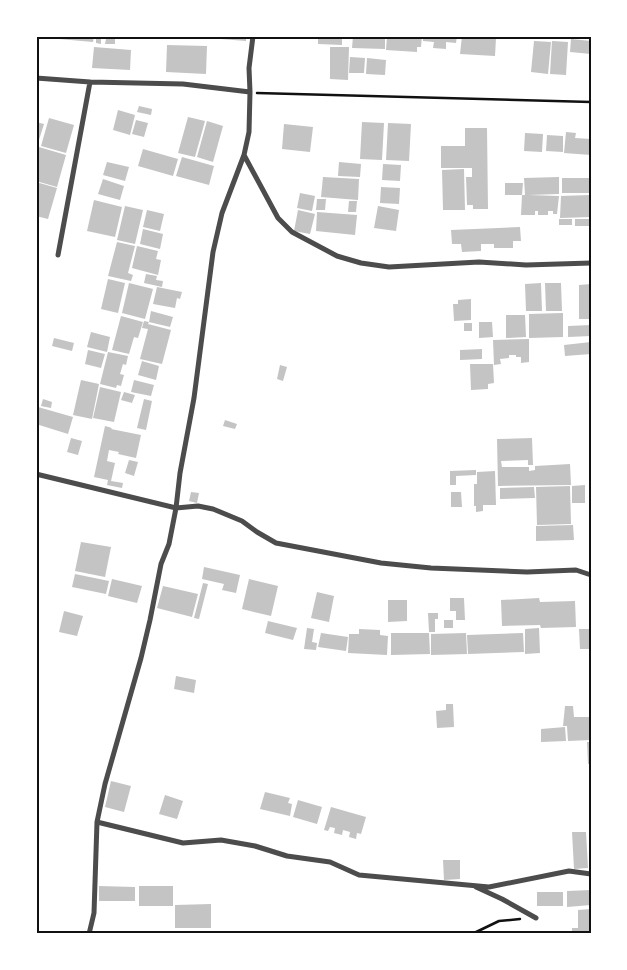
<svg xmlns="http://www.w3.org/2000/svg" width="627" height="970" font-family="'PT Sans Narrow',sans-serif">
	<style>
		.building { fill: #c4c4c4 }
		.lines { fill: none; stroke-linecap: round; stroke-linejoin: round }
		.path { stroke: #111; stroke-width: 2.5 }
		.minor { stroke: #4c4c4c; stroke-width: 5 }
		.neatline { fill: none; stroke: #111; stroke-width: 2 }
	</style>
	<rect width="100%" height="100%" fill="#fff"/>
	<path class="building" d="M59,36H94L93,42L59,39Z
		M96,36H115V44H105L106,39L101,38V44L96,43Z
		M208,36H246V41L208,38Z
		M318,36H342V45L318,44Z
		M353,36H385V49L352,48Z
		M387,36H422L421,47H417V52L386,50Z
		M423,36H457L456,43L446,42V49L433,48L434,42L423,41Z
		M462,36L496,38L495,56L460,54Z
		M571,39L591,41V54L570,52Z
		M534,41L551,42L548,74L531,72Z
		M552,41L568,42L566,75L550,74Z
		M167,45L207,46L206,74L166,72Z
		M94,47L131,50L130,70L92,68Z
		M330,47H349L348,80L330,79Z
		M350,57L365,58L364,73H349Z
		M367,58L386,60L385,75L366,74Z
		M139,106L152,109L151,115L137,112Z
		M118,110L135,115L130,135L113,130Z
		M188,117L205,121L195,157L178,153Z
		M49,118L74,125L66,153L41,146Z
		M136,120L148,123L144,137L132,134Z
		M207,121L223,126L213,162L197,157Z
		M36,122L44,124L38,143L36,142Z
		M362,122L384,123L382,160L360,159Z
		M388,123L411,124L409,161L386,160Z
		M284,124L313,127L310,152L282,149Z
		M465,128H487L488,209H473V205H467L466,177H472V168H441V146H465Z
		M566,132L576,133L575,138L591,139V155L564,153Z
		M525,133L543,134L542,152L524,151Z
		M547,135L563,136V152L546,151Z
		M39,147L66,155L57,187L36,181V156Z
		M143,149L178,159L173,176L138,166Z
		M182,157L214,166L209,185L176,176Z
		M107,162L129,167L125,181L103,175Z
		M339,162L361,164L360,177L338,176Z
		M383,164L401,165L400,181L382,180Z
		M464,169L465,210H443L442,170Z
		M323,177L359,179L358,200L321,197Z
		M559,177V194L528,195L559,196L557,214H553V211H548V215H538V211H535V215H521L522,195H525L524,178Z
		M562,178H591V193H562Z
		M103,179L124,186L120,200L98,194Z
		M36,182L57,188L48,219L36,216Z
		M505,183H523L522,195H505Z
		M381,187L400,188L399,204L380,203Z
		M300,193L315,196L312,211L297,208Z
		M591,195V217L560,218L561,196Z
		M317,199H326L325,210H316Z
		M94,200L122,207L115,237L87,231Z
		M349,201H357L356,212H348Z
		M125,206L143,210L135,244L117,240Z
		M378,206L399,210L396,231L374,228Z
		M147,210L164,214L160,231L143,227Z
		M298,210L315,214L310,234L294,231Z
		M317,212L357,215L355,235L316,231Z
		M559,219H572V225H559Z
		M575,219H591V226H575Z
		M520,227L521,241H513V248H494V244H481V251L462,252L461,244H452L451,230Z
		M143,229L163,234L160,249L140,244Z
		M117,242L135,246L128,273L133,275L131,281L108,276Z
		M137,246L158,251L156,259L161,260L158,275L132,268Z
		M146,274L157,276L156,280L163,281L162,287L144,283Z
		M108,279L125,283L118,313L101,309Z
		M129,283L153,289L145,319L122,313Z
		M541,283L542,311H526L525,284Z
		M545,283H561L562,311H546Z
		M591,284V319H579V285Z
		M157,287L182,292L180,299L177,298L175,308L153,304Z
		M471,299V320L454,321L453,304H458V300Z
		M151,311L173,317L170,327L149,322Z
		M563,313V337L529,338V314Z
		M506,315H525L526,337L506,338Z
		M121,316L143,322L138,338L134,337L129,354L112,350Z
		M144,321L149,322L148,324L171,330L162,364L140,359L148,329L142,328Z
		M479,322H492L493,337L479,338Z
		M464,323H472V331H464Z
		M591,325V336L568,337V326Z
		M91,332L110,337L107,352L87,347Z
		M54,338L74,343L72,351L52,346Z
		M529,339V362L521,363V357H516V355H509V358L500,359L501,364L494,365L493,340Z
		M591,342V354L565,356L564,345Z
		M482,349V359L460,360V350Z
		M88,350L105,354L101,368L85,364Z
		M108,352L128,356L126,365L123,364L120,374L124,375L121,386L117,385L116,388L100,384Z
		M142,361L159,366L156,380L138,375Z
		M470,364H493L494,383L488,384V389L471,390Z
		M280,365L287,367L283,381L277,379Z
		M81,380L99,384L92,419L73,415Z
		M134,380L154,385L151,396L131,392Z
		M100,387L121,392L114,422L93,418Z
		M124,392L135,395L132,403L121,400Z
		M43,399L52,402L51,408L41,406Z
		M144,399L152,401L146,430L137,428Z
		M38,407L73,417L68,434L36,424Z
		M225,420L237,424L235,429L223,426Z
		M105,426L112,428L111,429L141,435L136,458L118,454L119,452L109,450L107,461L115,463L111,481L123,483L122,488L107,485L108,480L94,477Z
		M71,438L82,441L78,455L67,452Z
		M532,438L533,465H528V460L501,461L502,467H529V471L535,470V466L570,464L571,485L498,486L497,439Z
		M129,460L138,462L134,476L125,473Z
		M476,470V475L456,476V485H450V471Z
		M495,471L496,505H483V511L476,512V506H474V484H477V472Z
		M585,485V503H572V486Z
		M570,486L571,524L537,525L536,487Z
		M534,487L535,498L500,499V488Z
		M191,492L199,493L197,503L189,501Z
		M451,492H461L462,507H451Z
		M573,525L574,540L536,541V526Z
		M81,542L111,547L105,577L75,571Z
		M204,567L240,575L236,593L222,590L224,584L202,579Z
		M75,574L109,581L106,594L72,587Z
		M112,579L142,586L137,603L108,596Z
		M249,579L278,586L271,616L242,609Z
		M203,583L208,584L199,619L194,618Z
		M163,586L198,594L192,617L157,608Z
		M317,592L334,596L329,622L311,618Z
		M450,598H464L465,620H456V611H450Z
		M539,598L540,602L575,601L576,627L541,628L540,625L502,626L501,600Z
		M388,600H407V621L388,622Z
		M64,611L83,616L77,636L59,632Z
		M428,613H438V619H435V632H429Z
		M444,620H453V628H444Z
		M268,621L297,628L293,640L265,633Z
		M307,628L314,629L312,642L317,643L316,650L304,649Z
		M539,628L540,653L525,654V629Z
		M359,629L380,630V635L388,636L387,655L348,653L349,634H359Z
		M579,629H591V649H580Z
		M321,633L348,637L346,651L318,647Z
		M391,633H429L430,654L391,655Z
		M466,633L467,654L431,655V634Z
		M523,633L524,652L468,654L467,635Z
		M176,676L196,680L194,693L174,689Z
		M446,704H453L454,727L437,728L436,711L446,710Z
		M565,706H573L574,717H591V740L568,741L567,726H563Z
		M565,727L566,741L541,742V729Z
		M587,742H591V764H588Z
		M111,781L131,786L124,812L105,807Z
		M265,792L290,798L288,803L292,804L290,816L260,809Z
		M165,795L183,801L177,819L159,814Z
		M298,800L322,807L317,824L293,817Z
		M331,807L366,817L361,834L357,833L356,839L349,837L350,832L343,830L342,835L334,833L335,828L330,827L328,831L324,830Z
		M572,832H586L588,868L574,869Z
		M443,860H460V879L444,880Z
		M99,886L135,887V901H99Z
		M139,886H173V906H139Z
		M591,890V905L567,907V891Z
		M537,892H563V906H537Z
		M211,904V928H175V905Z
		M591,909V934H572V928H578V910Z"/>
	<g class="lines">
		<path class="path" d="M257,93L591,102
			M472,934L499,921L520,919"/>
		<path class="minor" d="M36,78L90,82L183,84L250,92
			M244,155L278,218L292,232L337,256L361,263L389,267L479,262L526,265L591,263
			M58,255L90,82
			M36,474L176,508L198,506L213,509L242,521L257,532L276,543L381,563L431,568L527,572L576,570L591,575
			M97,822L183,843L221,840L255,846L287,856L330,862L359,875L489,887L569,871L591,874
			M476,887L502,899L536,918
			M89,934L94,913L97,822L105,784L141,658L150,620L161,564L169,544L176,508L180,473L194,398L213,252L222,213L244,155L249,132L250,92L249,68L253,36"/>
	</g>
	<rect width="627" height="970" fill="none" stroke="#ffffff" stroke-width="75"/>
	<rect x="38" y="38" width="552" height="894" class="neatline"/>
</svg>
